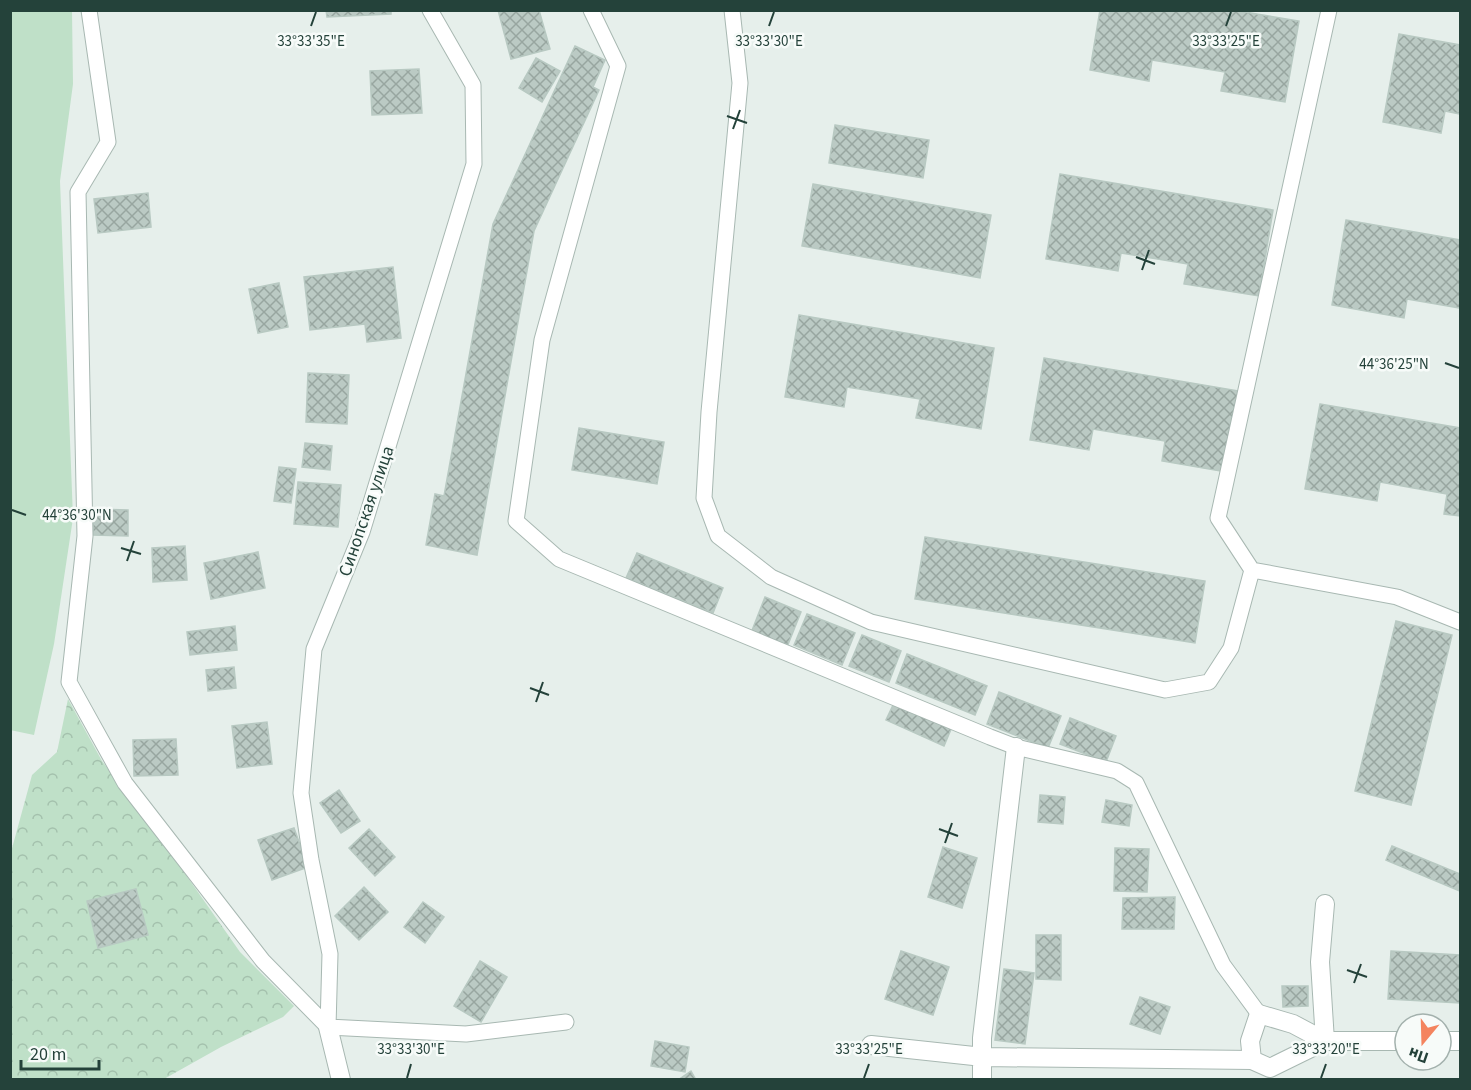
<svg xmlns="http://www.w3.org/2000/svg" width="1471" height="1090" font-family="'Source Sans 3',sans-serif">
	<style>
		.green { fill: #bfe0c8 }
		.forest { fill: url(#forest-crowns) }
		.building { fill: url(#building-cross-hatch); stroke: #b8c9c2; stroke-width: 1.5 }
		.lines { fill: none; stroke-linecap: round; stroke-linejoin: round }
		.service-casing { stroke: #a8b8b2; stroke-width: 17 }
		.minor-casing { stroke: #a8b8b2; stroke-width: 20 }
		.service { stroke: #fff; stroke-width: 15 }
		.minor { stroke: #fff; stroke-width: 18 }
		.ticks { fill: none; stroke: #24423a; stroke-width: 2 }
		.labels { text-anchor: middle; stroke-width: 5; stroke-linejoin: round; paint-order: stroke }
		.street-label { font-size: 18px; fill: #24423a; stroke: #f7fbf9 }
		.ticks-label { font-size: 15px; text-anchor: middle; fill: #24423a; stroke: #f7fbf9; stroke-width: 5; stroke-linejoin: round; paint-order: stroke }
	</style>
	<defs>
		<pattern id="forest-crowns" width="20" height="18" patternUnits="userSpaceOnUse" patternTransform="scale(1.5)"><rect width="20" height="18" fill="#bfe0c8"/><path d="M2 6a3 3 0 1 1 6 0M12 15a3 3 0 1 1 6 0" fill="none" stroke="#a4c1ad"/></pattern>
		<pattern id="building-cross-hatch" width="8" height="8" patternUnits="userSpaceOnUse" patternTransform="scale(1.5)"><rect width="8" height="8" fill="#bbcac4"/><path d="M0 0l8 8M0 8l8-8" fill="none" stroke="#98a6a0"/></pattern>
	</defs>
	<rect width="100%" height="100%" fill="#e6efeb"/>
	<path class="green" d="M11,10L72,11L73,84L60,181L73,518L54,644L34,735L10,730Z"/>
	<path class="forest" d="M68,699L102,761L160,838L240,952L294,1006L283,1017L221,1047L164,1079L11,1080V852L32,775L57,752Z"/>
	<path class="building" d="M326,10H391V14L327,17Z
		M498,10H539L550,49L511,59Z
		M1100,10H1233L1299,21L1285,102L1221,91L1225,72L1152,60L1149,81L1090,70Z
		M1399,34L1460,45V114L1445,111L1441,133L1383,122Z
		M575,46L605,60L593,87L599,90L534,231L477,555L426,545L435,494L444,496L493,224Z
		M536,58L560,71L542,102L519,88Z
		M419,69L422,113L372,115L370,71Z
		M835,125L929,140L923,178L829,163Z
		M1060,174L1273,210L1259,296L1184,284L1188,264L1121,253L1118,271L1046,259Z
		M813,184L991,215L980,278L802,246Z
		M148,193L151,227L98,233L94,199Z
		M1346,220L1460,240V308L1407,299L1404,318L1332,305Z
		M393,267L401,338L367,342L365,324L310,330L304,277Z
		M279,283L288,327L258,333L249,289Z
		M799,315L994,348L981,429L916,418L920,399L847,387L844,407L785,397Z
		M1044,358L1239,391L1226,472L1162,461L1165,441L1093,429L1089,450L1030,440Z
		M308,373L349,375L347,424L306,422Z
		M1320,404L1460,428V516L1444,514L1447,494L1380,482L1377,501L1305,489Z
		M579,428L664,442L657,484L572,470Z
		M305,443L332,446L330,470L302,467Z
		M279,467L296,469L291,503L274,501Z
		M298,482L341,485L338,527L294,524Z
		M93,509L128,510V536L93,535Z
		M925,537L1205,581L1195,643L915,599Z
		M185,546L187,580L153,582L152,548Z
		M258,552L265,588L211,599L204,563Z
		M637,553L723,588L713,613L626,578Z
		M765,597L801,612L787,647L751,633Z
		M807,614L855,633L842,665L794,645Z
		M1396,621L1452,635L1411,805L1355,791Z
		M235,626L237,650L190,655L187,632Z
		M862,635L901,651L889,682L849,666Z
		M907,654L987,686L975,715L896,683Z
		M234,667L236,688L208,691L206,670Z
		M999,692L1061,716L1048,748L987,724Z
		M895,701L952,727L944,746L886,720Z
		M1070,718L1116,736L1106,762L1060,744Z
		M267,722L272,764L237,768L232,726Z
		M176,739L178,775L134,776L133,740Z
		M339,790L360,821L341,833L320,803Z
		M1040,795L1065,797L1063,824L1038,822Z
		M1106,800L1132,805L1129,826L1102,822Z
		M294,828L308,867L272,880L258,840Z
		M369,829L395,857L375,876L349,848Z
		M1392,846L1460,874V891L1386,860Z
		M943,847L977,858L962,908L928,897Z
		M1115,848L1149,849L1147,892L1114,891Z
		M364,887L388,912L359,940L335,916Z
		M136,889L148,935L98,948L87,901Z
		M1175,897L1174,929H1122L1123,898Z
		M423,902L444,917L425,943L404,927Z
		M1036,935H1061V980L1036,979Z
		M901,951L949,967L933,1015L885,999Z
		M1391,951L1460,955V1003L1388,999Z
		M480,961L507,977L481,1022L454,1006Z
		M1004,969L1034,973L1025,1044L995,1040Z
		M1282,986H1308V1006L1283,1007Z
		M1140,997L1170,1007L1160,1034L1130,1024Z
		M655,1041L689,1047L685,1072L651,1066Z
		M691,1071L696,1080H678Z"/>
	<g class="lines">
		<defs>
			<path id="service" d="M89,10L108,142L78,192L85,536L69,682L125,783L263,961L328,1027L466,1034L566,1022
				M591,10L618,66L542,340L516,521L559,559L990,737L1016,747L1117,771L1136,783L1223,965L1259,1014
				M732,10L740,83L709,412L704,498L718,536L771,577L871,622L1165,690L1209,682L1231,648L1252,570
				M1329,10L1218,518L1252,570L1397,597L1460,622
				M328,1027L330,954L311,860L301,793L314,649L362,532L474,164L473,85L430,10"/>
			<path id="minor" d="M1325,904L1320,962L1325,1041
				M328,1027L341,1080
				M1325,1041L1293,1024L1259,1014L1250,1041L1252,1060L1270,1068L1325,1041H1405
				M1441,1041H1460
				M871,1045L983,1057L1252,1060
				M982,1080V1038L1016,747"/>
		</defs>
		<use href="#service" class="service-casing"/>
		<use href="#minor" class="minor-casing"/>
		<use href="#service" class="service"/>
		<use href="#minor" class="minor"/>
	</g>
	<path class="ticks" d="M311,26L316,12M769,26L774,12M1226,26L1231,12M727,116L747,123M733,129L740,110M1136,257L1155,264M1142,270L1149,250M1445,363L1459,368M12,510L26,515M121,548L141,554M127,561L134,541M530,688L549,695M536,702L543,682M939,829L958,836M945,843L952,823M1347,970L1367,977M1354,983L1361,964M407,1078L411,1064M864,1078L869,1064M1321,1078L1326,1064"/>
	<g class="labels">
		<g class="street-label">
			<text transform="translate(366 511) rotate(-71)" y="6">Синопская улица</text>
		</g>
	</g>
	<g class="ticks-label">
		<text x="311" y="46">33°33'35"E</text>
		<text x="769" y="46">33°33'30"E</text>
		<text x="1226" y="46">33°33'25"E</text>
		<text x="1394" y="369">44°36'25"N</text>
		<text x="77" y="520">44°36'30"N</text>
		<text x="411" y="1054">33°33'30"E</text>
		<text x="869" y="1054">33°33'25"E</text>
		<text x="1326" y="1054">33°33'20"E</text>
	</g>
	<rect width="1471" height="1090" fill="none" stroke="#24423a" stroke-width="24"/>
	<g transform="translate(1423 1042) rotate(199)"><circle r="28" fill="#f7fbf9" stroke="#a3b1ad" stroke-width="1.5"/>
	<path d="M0-4.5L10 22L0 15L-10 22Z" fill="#f4845f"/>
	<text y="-9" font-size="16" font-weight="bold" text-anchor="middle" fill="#24423a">Пн</text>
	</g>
	<path d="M21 1060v9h78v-9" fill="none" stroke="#24423a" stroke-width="3"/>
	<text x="30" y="1060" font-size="18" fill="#24423a" stroke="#f7fbf9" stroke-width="4.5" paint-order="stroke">20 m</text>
</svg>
